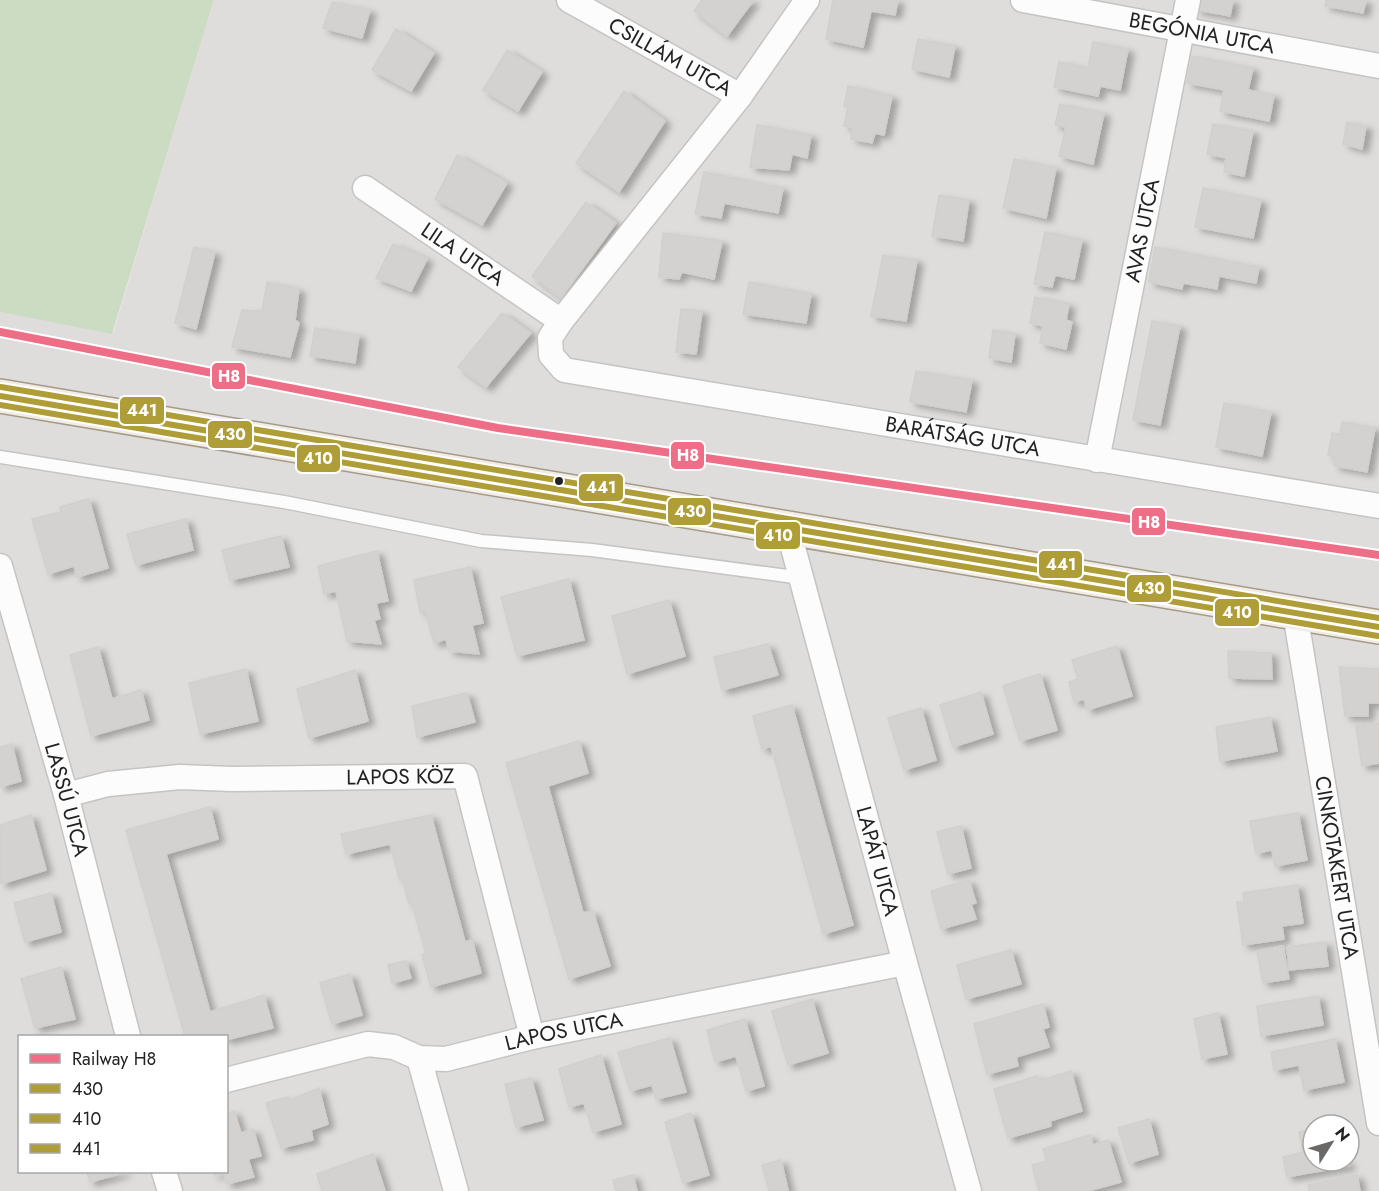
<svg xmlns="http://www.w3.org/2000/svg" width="1379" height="1191" font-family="Jost,sans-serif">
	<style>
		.residential { fill: #dedddc; fill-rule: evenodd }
		.forest { fill: #ccdcc2 }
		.building { fill: #d4d2d0; stroke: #d2cfcc; stroke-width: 1.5; filter: url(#shadow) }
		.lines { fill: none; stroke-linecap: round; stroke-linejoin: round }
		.lane-casing { stroke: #c5c4c3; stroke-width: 15 }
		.street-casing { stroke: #c5c4c3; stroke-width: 27 }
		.primary-casing { stroke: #a59a88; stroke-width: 36 }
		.lane { stroke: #fdfcfc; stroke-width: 12 }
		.street { stroke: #fdfcfc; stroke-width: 24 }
		.primary { stroke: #f2ece7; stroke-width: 33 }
		.bus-1-casing { stroke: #fff; stroke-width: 10 }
		.bus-2-casing { stroke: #fff; stroke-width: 10 }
		.bus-3-casing { stroke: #fff; stroke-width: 10 }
		.bus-1 { stroke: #af9e37; stroke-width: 6 }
		.bus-2 { stroke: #af9e37; stroke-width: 6 }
		.bus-3 { stroke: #af9e37; stroke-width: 6 }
		.rail-1-casing { stroke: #fff; stroke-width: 12 }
		.rail-1 { stroke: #ed6e86; stroke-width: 8 }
		.bus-dot { fill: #222; stroke: #fff; stroke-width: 2 }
		.labels { text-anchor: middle; stroke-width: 6; stroke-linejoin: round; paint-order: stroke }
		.street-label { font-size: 21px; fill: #222; stroke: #fff }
		.line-badge { stroke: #fff; stroke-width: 2 }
		.badge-label { font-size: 16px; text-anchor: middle; font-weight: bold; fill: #fff }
	</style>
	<defs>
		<filter id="shadow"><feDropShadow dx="6" dy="4" stdDeviation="3" flood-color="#0004"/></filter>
	</defs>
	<rect width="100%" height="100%" fill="#efedeb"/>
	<path class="residential" d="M214,0H1379V1191H0V312L113,333ZM20,1036H226V1172H20ZM1313,1125H1349V1161H1313Z"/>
	<path class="forest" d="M0,0H214L112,334L0,312Z"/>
	<path class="building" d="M702,0H752L753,1L727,36L694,11Z
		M833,0H898L895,15L871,11L863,47L826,39Z
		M1198,0H1233L1230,16L1196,10Z
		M1326,0H1366L1363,13L1325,6Z
		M332,2L370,10L362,38L323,28Z
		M396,29L434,53L411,91L372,70Z
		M918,39L955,46L949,77L912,69Z
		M1093,42L1128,49L1120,90L1100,86L1098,96L1054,87L1059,62L1088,68Z
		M507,50L542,72L518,111L483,90Z
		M1192,56L1253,68L1248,90L1274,95L1269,121L1220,111L1224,90L1187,83Z
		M848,86L892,96L884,135L875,133L872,143L851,139L853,128L844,126L848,107L844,106Z
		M624,91L665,121L619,192L576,163Z
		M1060,104L1104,113L1093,164L1059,156L1066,127L1055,125Z
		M1347,122L1366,126L1362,149L1343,144Z
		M1213,124L1253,131L1244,176L1224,172L1226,158L1207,154Z
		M757,125L811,135L807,158L792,154L789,170L750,167Z
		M457,155L507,183L482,225L435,199Z
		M1014,159L1056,168L1046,218L1003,208Z
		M704,172L783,188L778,213L724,203L721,218L695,214Z
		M1203,188L1261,200L1253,238L1195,227Z
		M939,195L969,200L963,241L932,236Z
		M586,202L616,223L561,298L532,276Z
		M1045,232L1082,240L1074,279L1055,275L1052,287L1034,284Z
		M663,233L722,241L714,279L682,272L679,279L659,277Z
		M393,244L427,259L411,291L376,278Z
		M194,247L215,252L196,329L175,323Z
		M1155,247L1259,267L1256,283L1219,276L1217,289L1183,283L1182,289L1149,282Z
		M883,255L917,260L906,321L871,316Z
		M267,282L299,289L295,320L299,323L290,357L232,347L242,310L262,311Z
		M749,282L811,294L806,323L743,314Z
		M1035,297L1069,304L1066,320L1072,322L1066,349L1040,343L1043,326L1030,323Z
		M681,309L702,311L696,354L676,352Z
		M502,313L531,333L486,387L458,367Z
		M1152,321L1180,326L1160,425L1133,420Z
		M315,328L359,335L355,363L310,356Z
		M993,330L1015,334L1011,362L989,358Z
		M916,371L972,380L966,412L910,402Z
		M1224,403L1271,412L1262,456L1216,447Z
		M1342,422L1375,428L1367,472L1334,466L1335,457L1328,455L1332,433L1340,434Z
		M89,499L108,568L77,577L74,566L48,574L32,519L61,512L60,507Z
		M186,519L193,550L136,565L127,534Z
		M281,536L289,567L230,580L222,550Z
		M377,551L388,601L376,603L380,619L374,620L381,644L347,641L336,591L324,594L318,566Z
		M470,567L483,623L472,625L479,654L449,651L446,639L434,643L425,610L420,612L414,580Z
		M569,579L584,640L517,656L501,597Z
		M669,600L685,656L627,674L612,616Z
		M768,644L778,675L722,690L714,657Z
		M1117,646L1132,696L1087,710L1084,699L1074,702L1069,682L1078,679L1072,660Z
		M98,647L112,699L141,690L149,720L91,736L70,655Z
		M1228,651L1271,653L1272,679L1229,678Z
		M1339,667L1379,669V703H1368V716H1345Z
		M246,669L258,721L200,734L189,683Z
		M355,670L368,721L309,738L297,689Z
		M1040,674L1057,730L1020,741L1003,686Z
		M981,692L993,734L953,747L940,705Z
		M467,693L475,722L417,737L412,706Z
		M792,705L853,925L823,934L771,746L762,749L753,716Z
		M921,708L936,760L904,770L888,718Z
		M1270,717L1277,751L1220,761L1216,727Z
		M1379,723V763L1362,766L1356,726Z
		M579,741L588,773L548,786L583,913L593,911L610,966L569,979L506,763Z
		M12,744L21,781L0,787V747Z
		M210,807L218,839L166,854L210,1012L264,995L273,1028L226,1040V1036H185L126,830Z
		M1298,813L1307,860L1275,866L1272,850L1256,853L1250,821Z
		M31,815L46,870L1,884L0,825Z
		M431,815L465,942L472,940L481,973L431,987L422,955L426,953L412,904H409L402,877L399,878L390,844L346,854L341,834Z
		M961,826L971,868L948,874L937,832Z
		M969,880L976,903L971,904L976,919L941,929L931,891Z
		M1297,885L1303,923L1282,926L1284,939L1243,945L1237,902H1244L1243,893Z
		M51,893L61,932L25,942L14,903Z
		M1325,942L1328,966L1289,970L1287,947Z
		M1283,946L1289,979L1263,983L1257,951Z
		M1011,950L1021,984L966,999L957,965Z
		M406,961L411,978L392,983L388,965Z
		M61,967L75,1019L35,1028L21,979Z
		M350,974L362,1015L332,1024L320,983Z
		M1318,996L1323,1025L1261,1036L1257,1006Z
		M812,999L828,1053L788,1065L772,1011Z
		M1043,1004L1049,1027L1043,1029L1049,1047L1016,1057L1018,1066L987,1074L974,1024Z
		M1218,1013L1227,1054L1202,1059L1194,1019Z
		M745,1019L764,1086L746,1091L736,1056L715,1062L707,1030Z
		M670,1038L686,1092L656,1099L652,1085L630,1091L618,1052Z
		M1335,1039L1344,1082L1304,1090L1299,1065L1274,1070L1271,1052Z
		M601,1055L621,1124L593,1132L584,1103L569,1107L559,1069Z
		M1071,1071L1082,1111L1050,1121L1051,1126L1008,1138L994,1089L1037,1076L1038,1081Z
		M531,1078L543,1120L516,1127L505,1084Z
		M319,1088L328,1124L311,1130L313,1140L281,1148L266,1103L288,1097L289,1100Z
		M234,1111L241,1133L253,1129L261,1156L248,1159L254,1177L227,1184L224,1172L214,1175L213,1172H226V1114Z
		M691,1113L709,1175L683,1183L665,1122Z
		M1149,1119L1158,1154L1129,1163L1118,1128Z
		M1313,1129V1161H1348L1349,1166L1287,1177L1283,1157L1303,1152L1299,1132Z
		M1090,1135L1093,1145L1108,1140L1121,1182L1088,1191H1039L1032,1165L1047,1161L1043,1149Z
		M373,1154L385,1191H322L317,1174Z
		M781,1160L788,1190L769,1191L762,1165Z
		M87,1172H126L90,1182Z
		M633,1175L637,1191H616L613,1180Z
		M1357,1175L1360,1191H1309L1308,1185Z"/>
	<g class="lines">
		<defs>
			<path id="lane" d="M0,457L284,502L481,541L592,550L802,578"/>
			<g id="street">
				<path id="s1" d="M569,0L740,96"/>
				<path id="s2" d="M807,0L740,96L561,321L550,338L551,355L564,370L1379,506"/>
				<path id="s3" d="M1023,0L1379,66"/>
				<path id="s4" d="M365,188L561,321"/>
				<path id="s5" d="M1097,460L1188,0"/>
				<path id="s6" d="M788,529L905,963L969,1191"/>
				<path id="s7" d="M0,566L66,795L128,1036"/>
				<path id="s8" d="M1295,613L1379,1123"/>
				<path id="s9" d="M66,795L108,784L180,777L232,779L465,776L532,1037"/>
				<path d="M419,1058L456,1191"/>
				<path id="s10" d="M226,1080L368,1044L394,1047L419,1058L446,1059L532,1037L905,963"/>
				<path d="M164,1172L170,1191"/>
			</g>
			<path id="primary" d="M0,396L1379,627"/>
		</defs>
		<use href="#lane" class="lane-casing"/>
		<use href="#street" class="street-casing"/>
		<use href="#primary" class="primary-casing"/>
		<use href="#lane" class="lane"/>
		<use href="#street" class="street"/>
		<use href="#primary" class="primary"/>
		<defs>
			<path id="bus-1" d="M0,396L1379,627"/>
			<path id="bus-2" d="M0,405L1378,636"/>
			<path id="bus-3" d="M1,387L1379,618"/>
		</defs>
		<use href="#bus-1" class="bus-1-casing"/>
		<use href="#bus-2" class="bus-2-casing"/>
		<use href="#bus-3" class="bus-3-casing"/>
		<use href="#bus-1" class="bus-1"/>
		<use href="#bus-2" class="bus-2"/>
		<use href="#bus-3" class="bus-3"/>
		<defs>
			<path id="rail-1" d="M0,332L498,428L1379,555"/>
		</defs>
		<use href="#rail-1" class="rail-1-casing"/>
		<use href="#rail-1" class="rail-1"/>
	</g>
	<circle class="bus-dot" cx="559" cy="481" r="5"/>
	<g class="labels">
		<g class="street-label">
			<text dy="7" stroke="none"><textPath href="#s3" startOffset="182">BEGÓNIA UTCA</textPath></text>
			<text dy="7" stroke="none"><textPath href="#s1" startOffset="116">CSILLÁM UTCA</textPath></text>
			<text dy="7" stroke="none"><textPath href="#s5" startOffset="234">AVAS UTCA</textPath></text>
			<text dy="7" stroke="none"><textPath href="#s4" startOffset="118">LILA UTCA</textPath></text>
			<text dy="7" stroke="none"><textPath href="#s2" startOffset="866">BARÁTSÁG UTCA</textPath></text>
			<text dy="7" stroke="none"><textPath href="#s9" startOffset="336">LAPOS KÖZ</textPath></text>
			<text dy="7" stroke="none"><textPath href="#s7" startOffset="243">LASSÚ UTCA</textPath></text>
			<text dy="7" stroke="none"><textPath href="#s6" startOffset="344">LAPÁT UTCA</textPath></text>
			<text dy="7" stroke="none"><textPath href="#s8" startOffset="258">CINKOTAKERT UTCA</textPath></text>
			<text dy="7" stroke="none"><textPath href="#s10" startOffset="348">LAPOS UTCA</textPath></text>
		</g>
	</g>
	<g class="line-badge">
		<rect x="211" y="362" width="35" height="28" rx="6" fill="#ed6e86"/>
		<rect x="119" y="396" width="46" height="29" rx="6" fill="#af9e37"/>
		<rect x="207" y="420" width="46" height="29" rx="6" fill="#af9e37"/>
		<rect x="670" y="441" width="35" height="29" rx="6" fill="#ed6e86"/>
		<rect x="296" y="444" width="45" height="29" rx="6" fill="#af9e37"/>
		<rect x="578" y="473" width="46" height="29" rx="6" fill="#af9e37"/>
		<rect x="667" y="497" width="45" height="29" rx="6" fill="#af9e37"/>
		<rect x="1131" y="507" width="35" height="29" rx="6" fill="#ed6e86"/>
		<rect x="755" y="521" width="46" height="29" rx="6" fill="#af9e37"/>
		<rect x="1038" y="550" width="45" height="29" rx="6" fill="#af9e37"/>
		<rect x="1126" y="574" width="46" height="29" rx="6" fill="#af9e37"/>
		<rect x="1214" y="598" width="46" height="29" rx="6" fill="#af9e37"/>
	</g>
	<g class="badge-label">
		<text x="229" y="382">H8</text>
		<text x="142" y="416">441</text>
		<text x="230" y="440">430</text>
		<text x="688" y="461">H8</text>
		<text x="318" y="464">410</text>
		<text x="601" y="493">441</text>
		<text x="690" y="517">430</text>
		<text x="1149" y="528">H8</text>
		<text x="778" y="541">410</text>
		<text x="1061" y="570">441</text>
		<text x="1149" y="594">430</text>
		<text x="1237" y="618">410</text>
	</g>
	<rect x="18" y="1035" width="210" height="138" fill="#ffffff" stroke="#a7a7a7" stroke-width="1.5"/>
	<rect x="30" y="1054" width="30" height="9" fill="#ed6e86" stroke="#a7a7a7" stroke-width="1.5"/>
	<text x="72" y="1065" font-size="18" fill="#222222">Railway H8</text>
	<rect x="30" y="1084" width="30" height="9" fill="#af9e37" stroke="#a7a7a7" stroke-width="1.5"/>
	<text x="72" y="1095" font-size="18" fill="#222222">430</text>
	<rect x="30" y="1114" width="30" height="9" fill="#af9e37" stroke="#a7a7a7" stroke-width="1.5"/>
	<text x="72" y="1125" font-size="18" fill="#222222">410</text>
	<rect x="30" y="1144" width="30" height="9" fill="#af9e37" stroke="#a7a7a7" stroke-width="1.5"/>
	<text x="72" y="1155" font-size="18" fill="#222222">441</text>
	<g transform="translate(1331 1143) rotate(53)"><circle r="28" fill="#ffffff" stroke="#a7a7a7" stroke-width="1.5"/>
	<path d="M0-4.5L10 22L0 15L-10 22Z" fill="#6a6968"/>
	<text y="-9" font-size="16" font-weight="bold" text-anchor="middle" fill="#222222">N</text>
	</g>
</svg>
